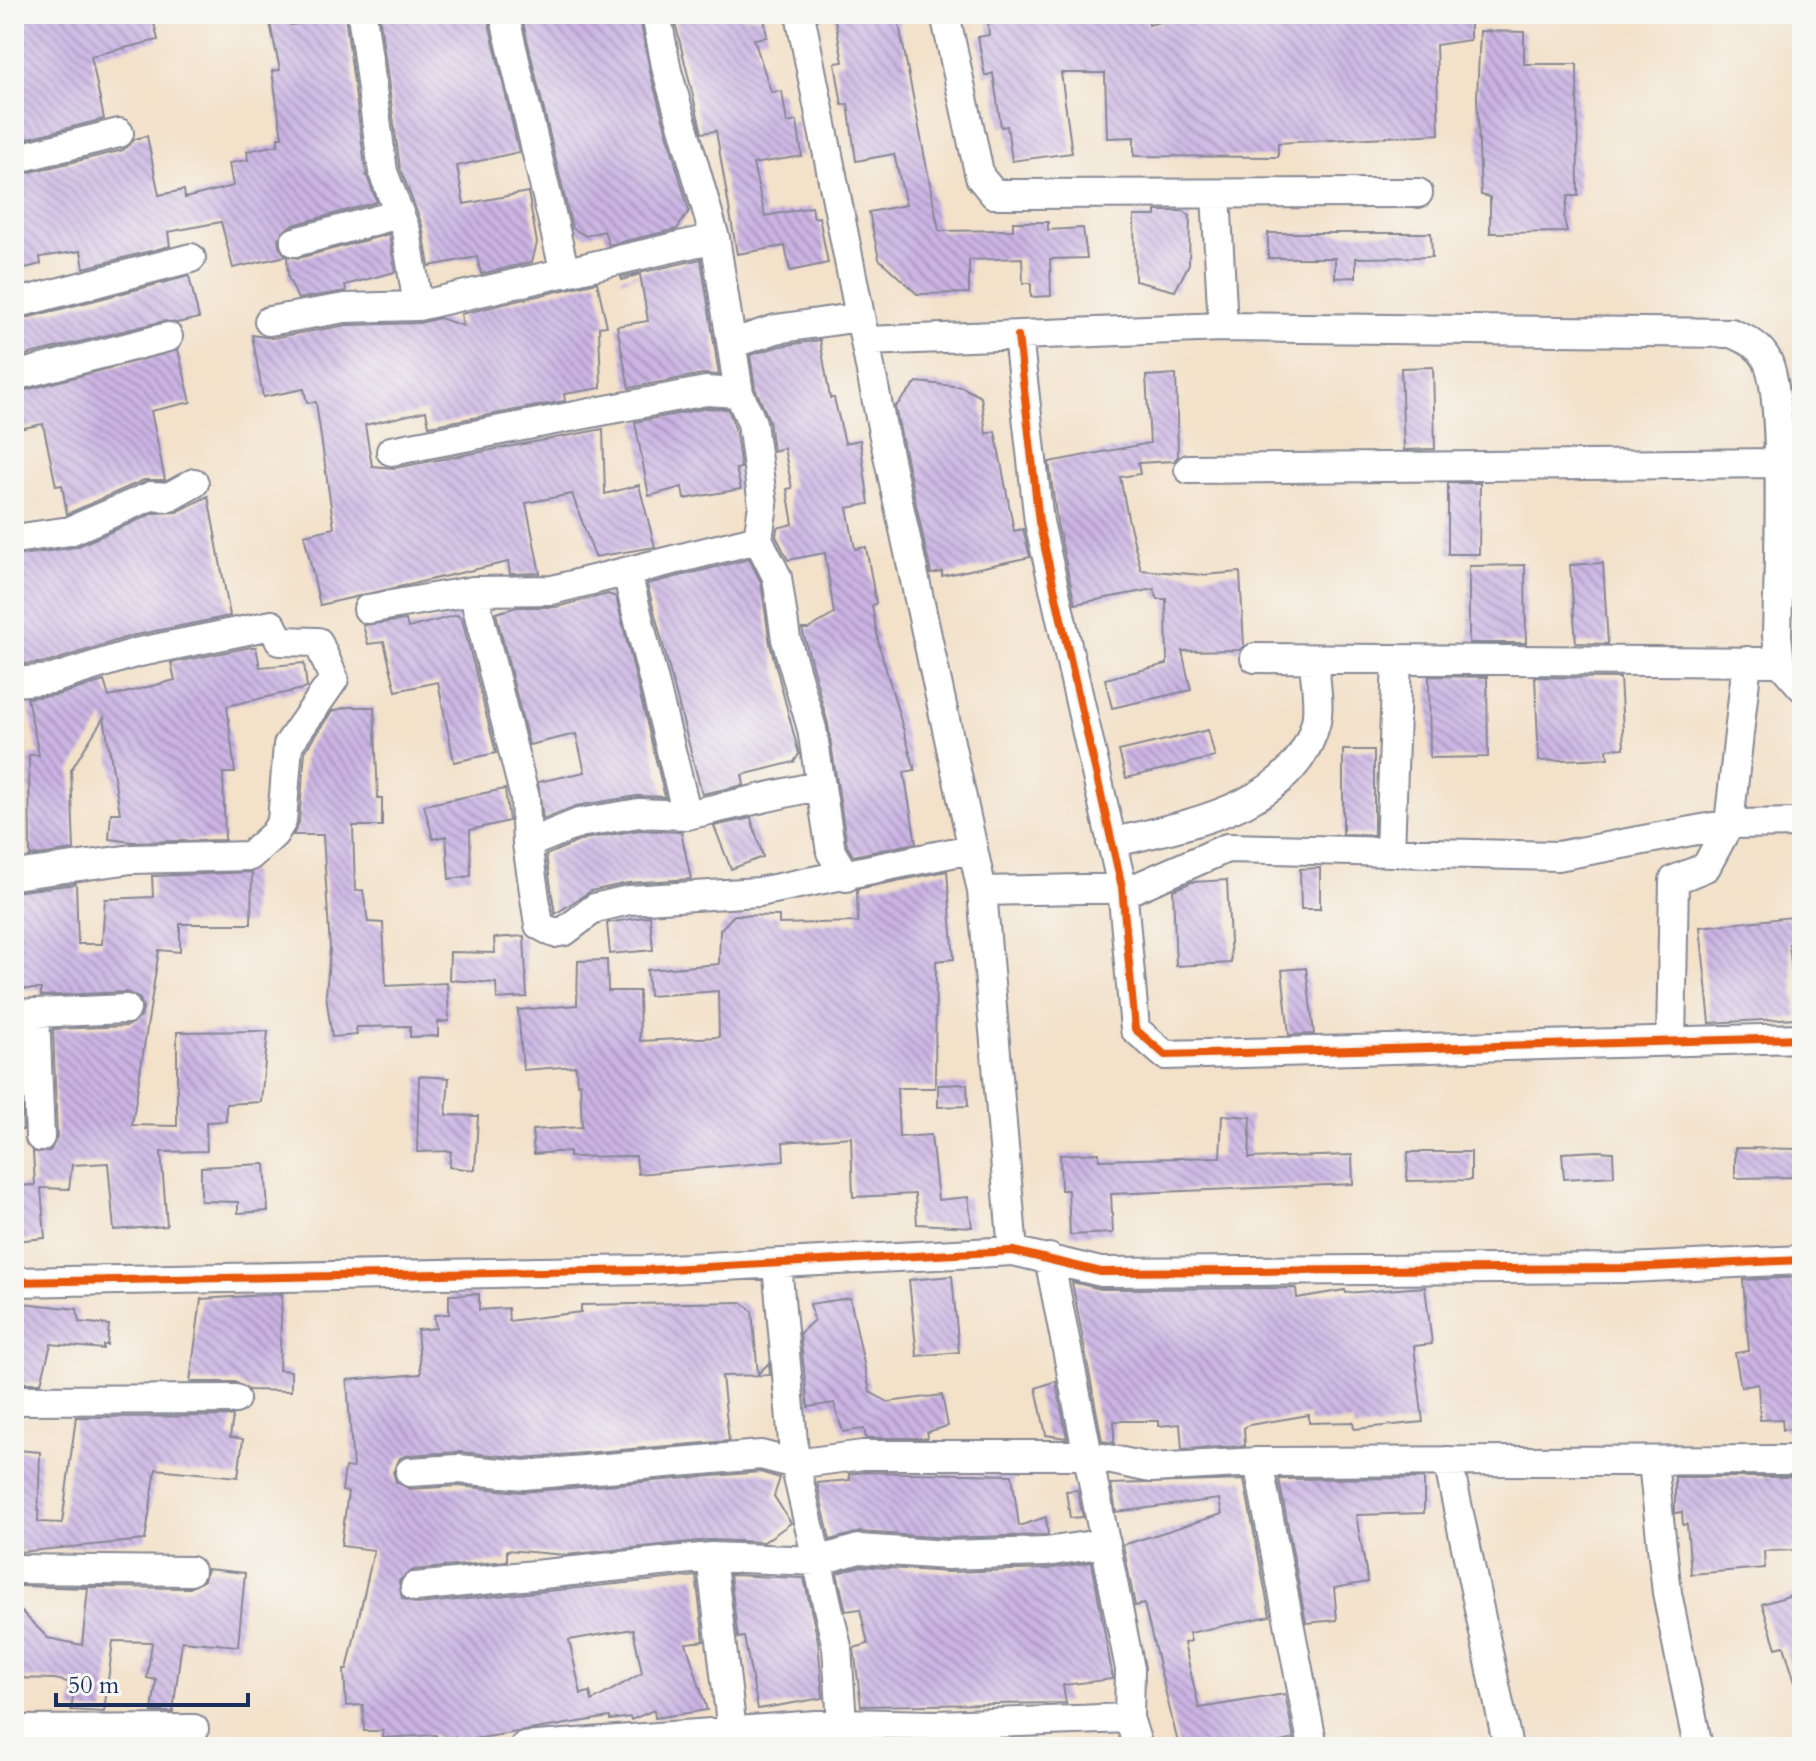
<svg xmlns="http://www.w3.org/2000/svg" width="1816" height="1761" font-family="Cardo,serif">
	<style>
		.building { fill: url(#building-back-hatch); fill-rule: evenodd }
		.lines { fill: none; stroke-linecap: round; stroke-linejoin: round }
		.street-casing { stroke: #878894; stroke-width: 32 }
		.street { stroke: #fff; stroke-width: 28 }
		.cycleway-casing { stroke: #f6f6f2; stroke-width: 13 }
		.cycleway { stroke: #e8590c; stroke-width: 8 }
	</style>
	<defs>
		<pattern id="building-back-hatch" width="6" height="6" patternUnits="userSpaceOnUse" patternTransform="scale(2)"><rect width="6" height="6" fill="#cbb4e3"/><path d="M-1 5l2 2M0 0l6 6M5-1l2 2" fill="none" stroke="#a493bb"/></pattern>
	</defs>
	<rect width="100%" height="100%" fill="#f6f6f2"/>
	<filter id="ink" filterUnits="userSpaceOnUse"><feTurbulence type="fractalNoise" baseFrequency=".0125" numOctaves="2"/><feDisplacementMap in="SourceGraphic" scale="16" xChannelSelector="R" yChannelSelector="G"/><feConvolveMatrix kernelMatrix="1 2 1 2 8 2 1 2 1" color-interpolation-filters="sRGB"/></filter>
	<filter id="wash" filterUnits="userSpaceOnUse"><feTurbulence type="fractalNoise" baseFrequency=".006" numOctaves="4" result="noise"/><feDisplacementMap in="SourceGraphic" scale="32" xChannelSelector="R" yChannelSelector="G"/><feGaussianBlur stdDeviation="1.8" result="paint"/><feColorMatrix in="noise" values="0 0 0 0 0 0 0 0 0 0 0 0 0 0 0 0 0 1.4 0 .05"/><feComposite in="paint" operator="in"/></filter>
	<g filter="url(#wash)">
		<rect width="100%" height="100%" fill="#f3e1c9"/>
		<g id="blocks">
			<path class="building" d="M14,14H152L158,40L91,56L104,119L25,139L20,114L14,115Z
				M268,14H289L291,25L345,15L366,174L377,202L290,226L278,238L279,247L286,256L233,268L221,222L168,232L170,246L84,268L81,251L40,257L41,264L14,271V176L123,150L135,139L147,136L159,195L184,190L185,198L233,186L229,163L248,160L247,151L278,145V137H282L272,71L280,70Z
				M379,14H487L519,152L457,166L464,204L528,192L537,243L532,262L481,274L477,257L429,266L422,225L400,168Z
				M521,14H639L651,76L689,211L677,229L609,245L604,231L586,236L572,228Z
				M673,14L764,17L767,37L754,39L771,92L782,91L787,123L797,121L802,156L753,164L765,216L812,207L814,218L819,217L828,263L790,271L785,246L737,254L716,131L702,133Z
				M834,14H897L939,231L1013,230V222H1048V230L1083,228L1087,258L1050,259L1051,296L1031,297V283H1023L1022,258L969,260V293L917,294L879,259L869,212L906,205L894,154L856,161L848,104L842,105L835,63L843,62Z
				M1030,14H1040L1041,20L1110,19V14H1148L1149,25L1183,16L1227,21V17L1270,14L1304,22L1344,18V14L1393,18L1470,14V40L1436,45L1439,134L1278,143V157L1134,156V137L1107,138L1105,73H1061L1072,153L1012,161L1007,126L1001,127L993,73L985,76L978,37L989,35L988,22Z
				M1480,31L1524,32V64H1577L1578,196H1568L1564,218L1567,232L1490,233V197L1481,195L1477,97Z
				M1156,211H1184L1190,216L1189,264L1175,291L1135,281L1134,216H1156Z
				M1268,233H1431L1432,257L1356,258V277L1335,278V258H1268Z
				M389,234L395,272L345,285L346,291L298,299L288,277L287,256L299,258Z
				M701,259L719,375L703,374L629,388L617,326L648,321L640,274L622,280L621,277Z
				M189,276L199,318L177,323L164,321L14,358V321Z
				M597,282L607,326L599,327L601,388L564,394L565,401L429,426L426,411L365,425L372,466L394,468L603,429L605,494L639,485L655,547L595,557L572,494L526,503L540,573L510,574L508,562L320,605L304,535L334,528L316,402L307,403L304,389L263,397L252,335L272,338L347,325L419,323L440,318L463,326L461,314Z
				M820,340L830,398H834L845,443L860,440L869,504L847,508L855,549L866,547L876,603L872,606L879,645L915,770L904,772L916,843L853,856L847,846L828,724L802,629H808L834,614L825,553L788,560L776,536L777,528L793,524L787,489L792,488L784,448L773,451L769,420L755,388L750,355L780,346Z
				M178,350L191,402L151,411L165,480H144L67,514L62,485L56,486L43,424L14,430V393Z
				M1433,367L1435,449L1404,450L1401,368Z
				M1176,374L1178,456L1174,461L1138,463L1140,474L1120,477L1128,518L1141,570L1203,575L1240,572L1244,646L1240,650L1182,651L1191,690L1112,708L1105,679L1167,664L1166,599H1157L1154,589L1075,604L1057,523L1049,462L1150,443L1146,376Z
				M917,382L962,387L981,397L986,434L995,431L1014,531L1023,529L1030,557L942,576V572L931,574L895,407Z
				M707,408L728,409L735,428L741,468L736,469L741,489L684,499L682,487L649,496L635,422Z
				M1448,483H1480L1479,554H1448Z
				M208,496L230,616L131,636L49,662L24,664L14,617V556L76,547L154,513L177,512Z
				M749,559L761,582L770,644L799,754L794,762L742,775L744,785L702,794L647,584Z
				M1603,563L1608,644L1576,643L1570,565Z
				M1525,565L1526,643H1469V566Z
				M608,594L616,597L665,797L637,796L576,806L543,819L538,782L585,772L576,734L529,745L496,613L517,607H556Z
				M457,615L462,619L496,753L454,762L438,682L396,691L384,642L368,644L363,625L406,620L408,628Z
				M251,647H256L260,667L304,663L307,688L227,706L235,773H223L225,840L132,842L109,839L111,813H120L104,717L71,770L74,850L30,856L29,755H39L27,698L57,695L104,681L109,697L175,680L171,663Z
				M1429,676L1487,677L1488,757L1430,758Z
				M1535,677L1620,678L1624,748L1607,749L1608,758L1539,761Z
				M348,707H374L378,798H382V826H353L355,891L363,890L368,922L383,923L386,986L447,983L449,1021L438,1022V1036L410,1037V1026L356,1027L357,1035L332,1037L326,995L330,949L323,835H293L299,822L305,751L332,711Z
				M1208,730L1215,757L1126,778L1119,751Z
				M1343,750H1374V835L1343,834Z
				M505,789L509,821L470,830L471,876L449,879L446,836L433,839L424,805Z
				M751,818L763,857L731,869L714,826Z
				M640,830L681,832L691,879L628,883L591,891L555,914L546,855L584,839Z
				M1320,868V909H1301L1300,869Z
				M947,871L954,959L936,961L935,1088H897L899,1137L931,1135L938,1200L968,1197L972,1227L917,1224L915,1194L853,1197L851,1137L783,1142L784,1161L638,1174L636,1156L569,1157V1151L534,1154L532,1130L582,1127L580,1083L577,1084L576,1066L523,1070L518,1010L577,1005L578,961L607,960L608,991H639L640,1041L719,1037L718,991L649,996L647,970L719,964L720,930L734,915L779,916V924L858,922L857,889Z
				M252,872L251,924H180V952L159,950L132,1125L177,1126V1032L268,1031L261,1102L226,1104V1121L206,1122L207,1151L161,1152L167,1226L114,1230L108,1163L72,1165L69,1189L41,1188L45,1238L14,1241V1186L35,1185L33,1152L50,1151L57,1137L53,1029L128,1026L141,1017L143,1009L140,999L126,992L41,996V989H14V892L76,884L78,944H102L105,899L153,897L152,876Z
				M1227,880L1231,963L1176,966L1173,890L1192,882Z
				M650,916L653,950L610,954L607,923Z
				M1802,916V942L1789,944L1797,1018L1710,1023L1700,927Z
				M524,936L527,997L497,999L496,983L449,980L450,952L495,953L494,938Z
				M1306,968L1314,1034L1289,1035L1282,970Z
				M419,1076L449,1078L446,1115L478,1116L475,1170L449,1167L451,1151L417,1152Z
				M967,1084L968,1106L938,1107V1085Z
				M14,1102H22L23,1130H14Z
				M1222,1115L1251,1117L1249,1158L1352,1155L1353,1184L1111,1194L1113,1233L1070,1235L1068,1190H1061L1060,1155L1099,1153V1160L1220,1157Z
				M1735,1148L1802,1149V1177L1735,1178Z
				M1597,1151L1613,1152L1614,1176L1564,1179L1562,1153Z
				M1408,1152H1471V1180L1407,1181Z
				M265,1164L268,1211L238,1213V1202L201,1201V1167Z
				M952,1276L959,1352L917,1356L909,1280Z
				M1802,1277V1428L1783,1430L1782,1419L1760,1420L1758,1384L1741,1387L1735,1353L1749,1351L1743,1280Z
				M1072,1282L1101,1289L1296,1288L1297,1298L1345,1290L1346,1293L1425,1287L1432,1344L1414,1346L1423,1422L1354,1429L1353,1422L1309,1423V1415L1249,1425L1244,1428L1245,1446L1182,1449L1180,1424L1159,1426V1421H1114V1443L1102,1441Z
				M282,1294L279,1370L291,1371V1391L249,1390L235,1382H190L201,1299Z
				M479,1294V1310L508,1308L509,1321L581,1312V1305L742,1302L752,1311L758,1374L769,1363L770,1375L722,1376L729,1441L524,1458L460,1452L409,1455L400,1458L393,1472L396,1482L410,1489L458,1486L522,1492L760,1472L780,1478L774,1496L791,1523L764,1542L709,1540L566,1555L507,1550V1561L413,1570L399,1581L402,1598L417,1604L696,1576L704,1641L686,1643L707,1710L655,1718L654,1710L631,1720L630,1717L610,1720V1717L456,1742L455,1737L437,1740L436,1735L383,1738V1731H364L363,1705L346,1706L344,1670H347L374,1550L341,1546L348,1492L342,1491L345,1467L353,1468L347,1380L421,1374L417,1330L436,1328L434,1315L449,1314V1295ZM633,1629L642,1673L592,1701L590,1692L581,1694L569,1640Z
				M850,1298L870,1392L888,1402L942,1395L948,1426L927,1432V1438H866L864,1429L843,1432L834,1403L808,1407L800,1333L814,1320L810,1304Z
				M22,1303L77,1309L79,1322L109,1325L107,1345H103V1349L51,1344L41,1383H14V1306L22,1307Z
				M1056,1381V1382L1067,1438L1046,1435L1036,1388Z
				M233,1416L230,1437L243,1439L238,1477L156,1469L145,1540L19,1552L20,1542H14V1453L17,1450L40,1452L38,1522L62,1523L76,1417Z
				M864,1472L1012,1475L1019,1526L1046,1517L1048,1535L947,1538L860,1532L830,1540L817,1483L850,1480L849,1474Z
				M1675,1477H1797L1802,1550L1764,1551L1765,1568L1691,1574L1687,1524L1683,1525L1682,1512L1675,1513Z
				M1424,1478V1513L1356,1515L1368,1582L1334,1588L1337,1620L1306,1623L1279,1479Z
				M1244,1480L1270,1616L1189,1633L1191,1641L1184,1643L1199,1708L1285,1694L1294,1739L1260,1747H1179L1144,1604L1135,1606L1123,1545L1222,1514L1219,1499L1116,1512L1111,1484Z
				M1077,1490L1083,1517L1070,1518L1066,1491Z
				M1092,1562L1113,1679L1063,1685L1066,1703L861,1706L854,1648L868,1644L860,1609L846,1611L837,1573L861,1566L948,1572L1047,1569Z
				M207,1569L245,1573L238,1646L182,1641L173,1712H152L156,1680L147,1678L152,1642L113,1641L104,1712L71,1710L75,1684L55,1679L14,1678L17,1607L48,1638L82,1645L88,1588L18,1586L190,1588L204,1580Z
				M730,1575L804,1578L818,1641L823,1698L758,1709L744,1637L738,1638Z
				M1802,1592V1689H1797L1784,1646L1776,1648L1762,1604Z
				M986,1740L987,1747H871L869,1741Z"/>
		</g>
	</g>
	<g filter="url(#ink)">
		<use href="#blocks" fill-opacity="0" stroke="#878894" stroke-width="2"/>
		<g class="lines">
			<defs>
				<path id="street" d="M362,14L383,172L406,231L418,306
					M504,14L565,273
					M656,14L667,71L715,238L739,393L752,423L763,505L758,539L777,577L786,639L812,729L831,852L846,877
					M800,14L883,432L982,891L1013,1251
					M945,14L980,177L994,194L1418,193
					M14,159L119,133
					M1216,194L1223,327
					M295,242L399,214
					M14,304L191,258
					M269,321L345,308L418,306L715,238
					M1018,336L1039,522L1122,887L1135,1029L1165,1055L1802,1038
					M866,341L1223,327L1731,333C1745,339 1758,344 1766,358C1787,393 1778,584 1777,635L1780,662L1802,687
					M734,343L776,329L860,317
					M14,376L168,337
					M391,451L706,391L739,393
					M1189,469L1777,463
					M14,539L70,531L151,496L169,497L194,483
					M627,573L687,815
					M473,591L525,798L527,844L539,925L554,933L565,931L595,908L629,900L759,892L971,849
					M368,609L473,591L552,590L758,539
					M1255,658L1780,662
					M14,682L52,679L135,653L272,625L280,641L318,642L334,679L288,745L282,821L274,834L250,856L132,859L14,875
					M1111,843C1185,825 1295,808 1316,722C1320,704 1315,680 1314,661
					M527,844L579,823L639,813L687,815L821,785
					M1390,851L1397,659
					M982,891L1135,888L1227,848L1558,856L1729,824L1802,823
					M35,1013L40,1137
					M14,1014L126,1009
					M1671,1042L1674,880L1706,867L1729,824L1747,661
					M1049,1258L1130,1669L1129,1718L1138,1747
					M777,1265L795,1464L837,1647L842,1723L850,1747
					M14,1282L648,1270L1013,1251L1101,1272L1629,1268L1802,1260
					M14,1400L235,1399
					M1448,1461L1508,1747
					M1258,1462L1313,1747
					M1653,1463L1667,1593L1698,1747
					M410,1472L458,1469L524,1475L761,1455L795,1464L863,1455H1088L1151,1468L1258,1462L1802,1460
					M711,1557L732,1731
					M14,1569L190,1571
					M415,1587L711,1557L817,1561L859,1549L947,1555L1046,1552L1106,1543
					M14,1730L194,1729
					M524,1747L842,1723L937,1725L1129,1718"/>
			</defs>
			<use href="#street" class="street-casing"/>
			<use href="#street" class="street"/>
			<defs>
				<path id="cycleway" d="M1018,336L1039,522L1122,887L1135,1029L1165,1055L1802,1038
					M14,1282L648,1270L1013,1251L1101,1272L1629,1268L1802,1260"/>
			</defs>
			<use href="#cycleway" class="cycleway-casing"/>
			<use href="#cycleway" class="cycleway"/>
		</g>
	</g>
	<rect width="1816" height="1761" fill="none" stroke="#f6f6f2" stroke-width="48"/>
	<path d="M56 1693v12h192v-12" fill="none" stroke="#1b2f5e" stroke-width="4"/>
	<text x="68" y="1693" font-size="24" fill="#1b2f5e" stroke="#f6f6f2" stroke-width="6" paint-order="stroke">50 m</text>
</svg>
